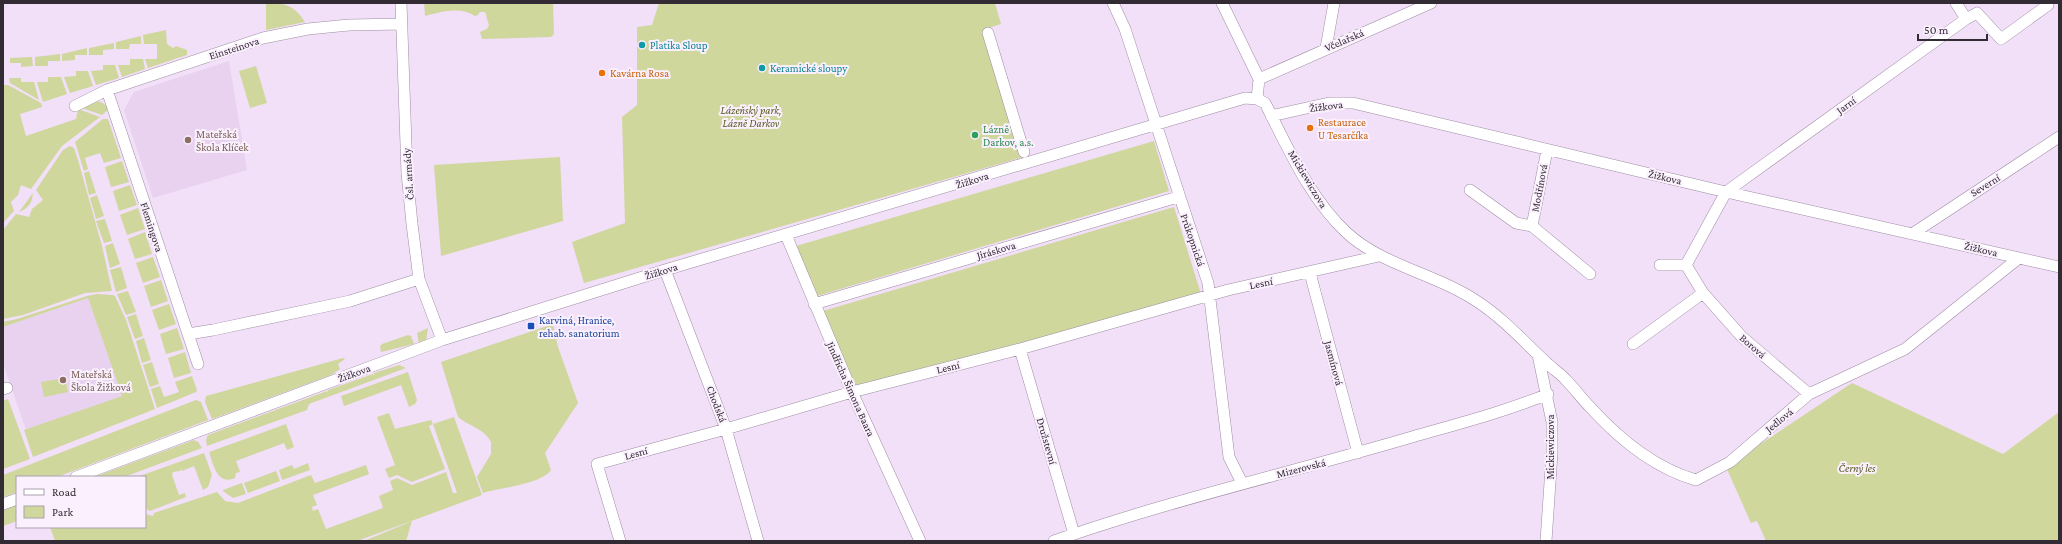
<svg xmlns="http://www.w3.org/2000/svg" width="2062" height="544" font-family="'Crimson Pro',serif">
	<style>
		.built { fill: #e9d2f0 }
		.green { fill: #cfd79d }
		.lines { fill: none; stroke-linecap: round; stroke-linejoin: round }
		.minor-casing { stroke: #9e8da3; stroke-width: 12 }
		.minor { stroke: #fff; stroke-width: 11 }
		.culture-dot { fill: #0f9aa8; stroke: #fbf0fe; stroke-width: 1.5 }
		.food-dot { fill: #e8710a; stroke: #fbf0fe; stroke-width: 1.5 }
		.leisure-dot { fill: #2e9e5b; stroke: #fbf0fe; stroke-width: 1.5 }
		.education-dot { fill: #8d6e63; stroke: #fbf0fe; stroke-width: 1.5 }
		.transit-dot { fill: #1a4fb4; stroke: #fbf0fe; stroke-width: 1.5 }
		.labels { text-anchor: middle; stroke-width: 4; stroke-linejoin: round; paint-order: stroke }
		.street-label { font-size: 11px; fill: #322b34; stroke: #fbf0fe }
		.culture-label { font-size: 11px; fill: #0d838f; stroke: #fbf0fe; text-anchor: start }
		.food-label { font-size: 11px; fill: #c56008; stroke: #fbf0fe; text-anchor: start }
		.park-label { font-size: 11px; font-style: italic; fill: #555b22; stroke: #fbf0fe }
		.leisure-label { font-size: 11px; fill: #27864d; stroke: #fbf0fe; text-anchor: start }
		.education-label { font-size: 11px; fill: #785e54; stroke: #fbf0fe; text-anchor: start }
		.transit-label { font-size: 11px; fill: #164399; stroke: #fbf0fe; text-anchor: start }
	</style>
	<rect width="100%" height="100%" fill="#f2dff8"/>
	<path class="built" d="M229,61L247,170L153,198L124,110L134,92Z
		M88,298L122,396L26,430L3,363V327Z"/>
	<path class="green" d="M266,3C285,3 294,5 305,22L266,30Z
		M424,3H553L554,34L551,37L482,39L480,32L487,29L489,25L485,12H480L478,15L475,16C460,6 441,12 425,16Z
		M659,3H995L1001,24L989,28L1027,156L584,283L572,242L625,223L622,117L637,105V27L652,25Z
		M166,30L167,44L173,48L176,46L187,50V55L148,68L145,59H157V44H144L143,35Z
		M141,36V44H130L129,49H116V42Z
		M114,43V49L103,50V55H89V48Z
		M87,48V55H75V60L62,61V54Z
		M60,54V61H48V66H35V57Z
		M32,57L33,66L21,67V63H10V58Z
		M130,59H143L145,69L122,77L118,65H130Z
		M103,65H115L119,78L96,85L91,71L103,70Z
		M256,66L267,103L250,108L239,71Z
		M76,71H88L93,86L70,93L64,77L76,76Z
		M48,77H61L67,94L43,102L37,82H48Z
		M9,78H21V82H34L39,100L10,83Z
		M3,85H8L41,103L42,107L20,114L26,136L76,119L78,109L100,117L62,146L31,189L21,185L18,195L11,202L14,211L3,223Z
		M94,100L103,103L109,109L102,115L79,107Z
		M103,119H108L121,158L104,163L100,153L85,158L88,169L84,171L75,142Z
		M1154,141L1169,191L817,296L796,246Z
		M70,146L74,148L78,160L102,246L112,291L85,293L23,315L3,319V230L16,214L29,217L32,209L43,200L36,190L63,150Z
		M560,157L563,221L441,256L434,165Z
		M122,161L129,182L111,187L105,167Z
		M89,171L96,193L89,195L84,173Z
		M130,185L137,205L119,211L113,191Z
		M33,193C32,203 29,208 19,212Z
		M97,195L104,216L96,219L90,198Z
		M1174,207L1201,294L861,386L853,385L823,311Z
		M138,208L145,229L127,235L120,215Z
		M105,219L112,241L104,243L96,221Z
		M145,232L152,254L135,259L128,239Z
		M113,243L120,264L110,268L105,246Z
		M153,257L160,277L143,283L136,263Z
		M121,267L127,288L116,292L110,270Z
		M161,280L168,301L151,307L144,286Z
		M128,291L136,312L126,315L117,294Z
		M97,294L113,295L115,296L126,320L155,409L33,457L24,430L122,396L88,298L3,327V322L17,319L87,296Z
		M169,304L176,324L159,330L152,310Z
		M136,314L143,336L135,339L127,317Z
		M553,324L558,347L578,403L545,453L551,470C542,484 499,488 483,493L477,477L491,454V442C485,429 469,426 458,417L441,362Z
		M177,328L184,349L166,354L160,334Z
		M428,328L426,341L419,344L417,333Z
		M408,335L411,336L414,344L381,352L380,346L382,344Z
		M144,338L151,360L142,363L136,341Z
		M185,352L191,373L174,378L168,358Z
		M343,358L345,359L338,364L340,369L331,375L212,419L205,402L206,396Z
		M152,362L159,384L150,387L143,365Z
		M399,365L406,368L309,404L307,410L207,446L206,440L208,435L327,391L328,393V390L373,374L374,376V373Z
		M408,372L417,400L415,404L409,407L401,385L344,406L341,396Z
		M192,376L197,390L196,392L157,408L151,389L160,386L164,397L179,392L175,382Z
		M65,378L68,392L44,397L41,382Z
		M1852,383L2003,454L2059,412V541H1766L1757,521L1751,523L1726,467Z
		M8,399L30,459L3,469V401Z
		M196,400L201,402L208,420L57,477H17V492L3,497V475Z
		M389,413L395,429L431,420L433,424L454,417L482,495L357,541H55L50,527H145V514L153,516L154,513L217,492L225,501L238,503L311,475L315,483L366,465L369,474L313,495L317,505L312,507L313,511L318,509L326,529L383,508L379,496L393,490L390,481L397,478L412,485L446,472L453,493H457L433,424L429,426L445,469L412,482L397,475L389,478L385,469L395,465L377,417Z
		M286,424L294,447L287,450L284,443L236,461L240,472L236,473L235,478C217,486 213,464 209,452Z
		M194,440L198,442L202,448L124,477H94Z
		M204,453L212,475L208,487L203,490L194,466L182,471L181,469L180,471L173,472L172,475L179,495L185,493L186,497L150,511L145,508V477H137Z
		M308,463L310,470L282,480L279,470L292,465L294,469Z
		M276,471L280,481L248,493L244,483Z
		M242,483L246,494L233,498L223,491V490Z
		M17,505V521L3,526V510Z
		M412,521L406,541H364Z"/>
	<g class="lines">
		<defs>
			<path id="minor" d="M401,3L407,173L412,224L419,279L442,340
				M1113,3L1125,29L1208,283L1229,457L1242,483
				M1222,3L1259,79L1257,99
				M1956,3L1966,19
				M988,33L1024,152
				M1326,48L1334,3
				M1259,79L1431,3
				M107,90L198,364
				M75,106L107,90L263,38L308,29L349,25L402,24
				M1271,116L1329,103H1353L1726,192L2059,267
				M1470,190L1516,223L1532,226L1547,150
				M1532,226L1590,274
				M1912,234L2059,137
				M786,235L852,392L920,541
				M1660,265H1686
				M665,270L726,429L758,541
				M1310,273L1358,453
				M814,304L1178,197
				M188,334L213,330L350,301L419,279
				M1633,344L1703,293
				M1020,349L1074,534
				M1538,355L1552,422V453L1546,541
				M3,389L7,388
				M1809,394L1742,337L1703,293L1686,265L1726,192L1966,19L1977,13L2001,39L2048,5
				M76,477L442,340L665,270L1245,98L1257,99L1265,103C1288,148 1310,199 1347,233C1383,266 1437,274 1478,302C1504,319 1525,343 1548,364C1554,370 1561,374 1566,380C1575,389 1582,399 1590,407C1619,439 1654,468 1696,480L1730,462L1809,394L1905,349L2019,258
				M3,504L17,499
				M620,541L597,464L726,429L852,392L1020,349L1228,290L1379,256
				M1054,541C1171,500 1293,472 1412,437C1457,424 1504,412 1548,394"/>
		</defs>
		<use href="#minor" class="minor-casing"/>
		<use href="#minor" class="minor"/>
	</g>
	<g class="culture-dot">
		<circle cx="642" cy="45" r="4"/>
		<circle cx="762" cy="68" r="4"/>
	</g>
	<g class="food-dot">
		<circle cx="602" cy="73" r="4"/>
		<circle cx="1310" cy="128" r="4"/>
	</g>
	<circle class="leisure-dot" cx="975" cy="135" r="4"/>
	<g class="education-dot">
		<circle cx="188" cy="140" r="4"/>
		<circle cx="63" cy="380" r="4"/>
	</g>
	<rect class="transit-dot" x="527" y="322" width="8" height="8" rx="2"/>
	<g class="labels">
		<g class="street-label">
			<text transform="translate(1344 40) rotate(-23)" y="4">Včelařská</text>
			<text transform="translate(234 48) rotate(-18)" y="4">Einsteinova</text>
			<text transform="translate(1846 105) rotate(-36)" y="4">Jarní</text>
			<text transform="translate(1326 106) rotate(-7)" y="4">Žižkova</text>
			<text transform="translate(408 174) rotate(-94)" y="4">Čsl. armády</text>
			<text transform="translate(1665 177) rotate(13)" y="4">Žižkova</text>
			<text transform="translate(1308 179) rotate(59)" y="4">Mickiewiczova</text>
			<text transform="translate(972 180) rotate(-17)" y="4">Žižkova</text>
			<text transform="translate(1985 185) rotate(-32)" y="4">Severní</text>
			<text transform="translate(1539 188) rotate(-79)" y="4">Modřínová</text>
			<text transform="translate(152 227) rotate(72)" y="4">Flemingova</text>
			<text transform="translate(1193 240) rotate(71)" y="4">Průkopnická</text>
			<text transform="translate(1981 249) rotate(13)" y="4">Žižkova</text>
			<text transform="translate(996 250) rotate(-16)" y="4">Jiráskova</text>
			<text transform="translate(661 271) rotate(-17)" y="4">Žižkova</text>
			<text transform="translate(1261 283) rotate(-12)" y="4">Lesní</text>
			<text transform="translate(1753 346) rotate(41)" y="4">Borová</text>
			<text transform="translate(1334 363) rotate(75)" y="4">Jasmínová</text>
			<text transform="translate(948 367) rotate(-14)" y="4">Lesní</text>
			<text transform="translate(354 373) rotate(-20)" y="4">Žižkova</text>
			<text transform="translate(851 389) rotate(66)" y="4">Jindřicha Šimona Baara</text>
			<text transform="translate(717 404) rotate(69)" y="4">Chodská</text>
			<text transform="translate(1779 420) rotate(-39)" y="4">Jedlová</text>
			<text transform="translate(1047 441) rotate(74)" y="4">Družstevní</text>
			<text transform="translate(1550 447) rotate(-90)" y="4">Mickiewiczova</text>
			<text transform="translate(636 453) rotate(-15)" y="4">Lesní</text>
			<text transform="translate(1301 468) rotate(-14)" y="4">Mizerovská</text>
		</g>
		<g class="culture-label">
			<text x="650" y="49">Platika Sloup</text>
			<text x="770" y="72">Keramické sloupy</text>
		</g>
		<g class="food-label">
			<text x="610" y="77">Kavárna Rosa</text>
			<text x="1318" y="126">Restaurace<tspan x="1318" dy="13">U Tesarčíka</tspan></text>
		</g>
		<g class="park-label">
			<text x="751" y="114">Lázeňský park,<tspan x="751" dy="13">Lázně Darkov</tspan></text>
			<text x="1857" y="472">Černý les</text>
		</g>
		<g class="leisure-label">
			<text x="983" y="133">Lázně<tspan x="983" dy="13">Darkov, a.s.</tspan></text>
		</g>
		<g class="education-label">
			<text x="196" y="138">Mateřská<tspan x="196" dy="13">Škola Klíček</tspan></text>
			<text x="71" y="378">Mateřská<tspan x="71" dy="13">Škola Žižková</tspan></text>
		</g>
		<g class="transit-label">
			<text x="539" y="324">Karviná, Hranice,<tspan x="539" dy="13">rehab. sanatorium</tspan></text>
		</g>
	</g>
	<rect width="2062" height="544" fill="none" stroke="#322b34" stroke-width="8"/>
	<rect x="16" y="476" width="130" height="52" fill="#fbf0fe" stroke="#aba1ad"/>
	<rect x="24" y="489" width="20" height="6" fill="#ffffff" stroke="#aba1ad"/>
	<text x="52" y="496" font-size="12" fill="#322b34">Road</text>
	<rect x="24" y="506" width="20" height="12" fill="#cfd79d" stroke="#aba1ad"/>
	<text x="52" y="516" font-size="12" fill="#322b34">Park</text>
	<path d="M1918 34v6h69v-6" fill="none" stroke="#322b34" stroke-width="2"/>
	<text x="1924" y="34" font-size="12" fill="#322b34" stroke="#fbf0fe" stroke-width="3" paint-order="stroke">50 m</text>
</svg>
